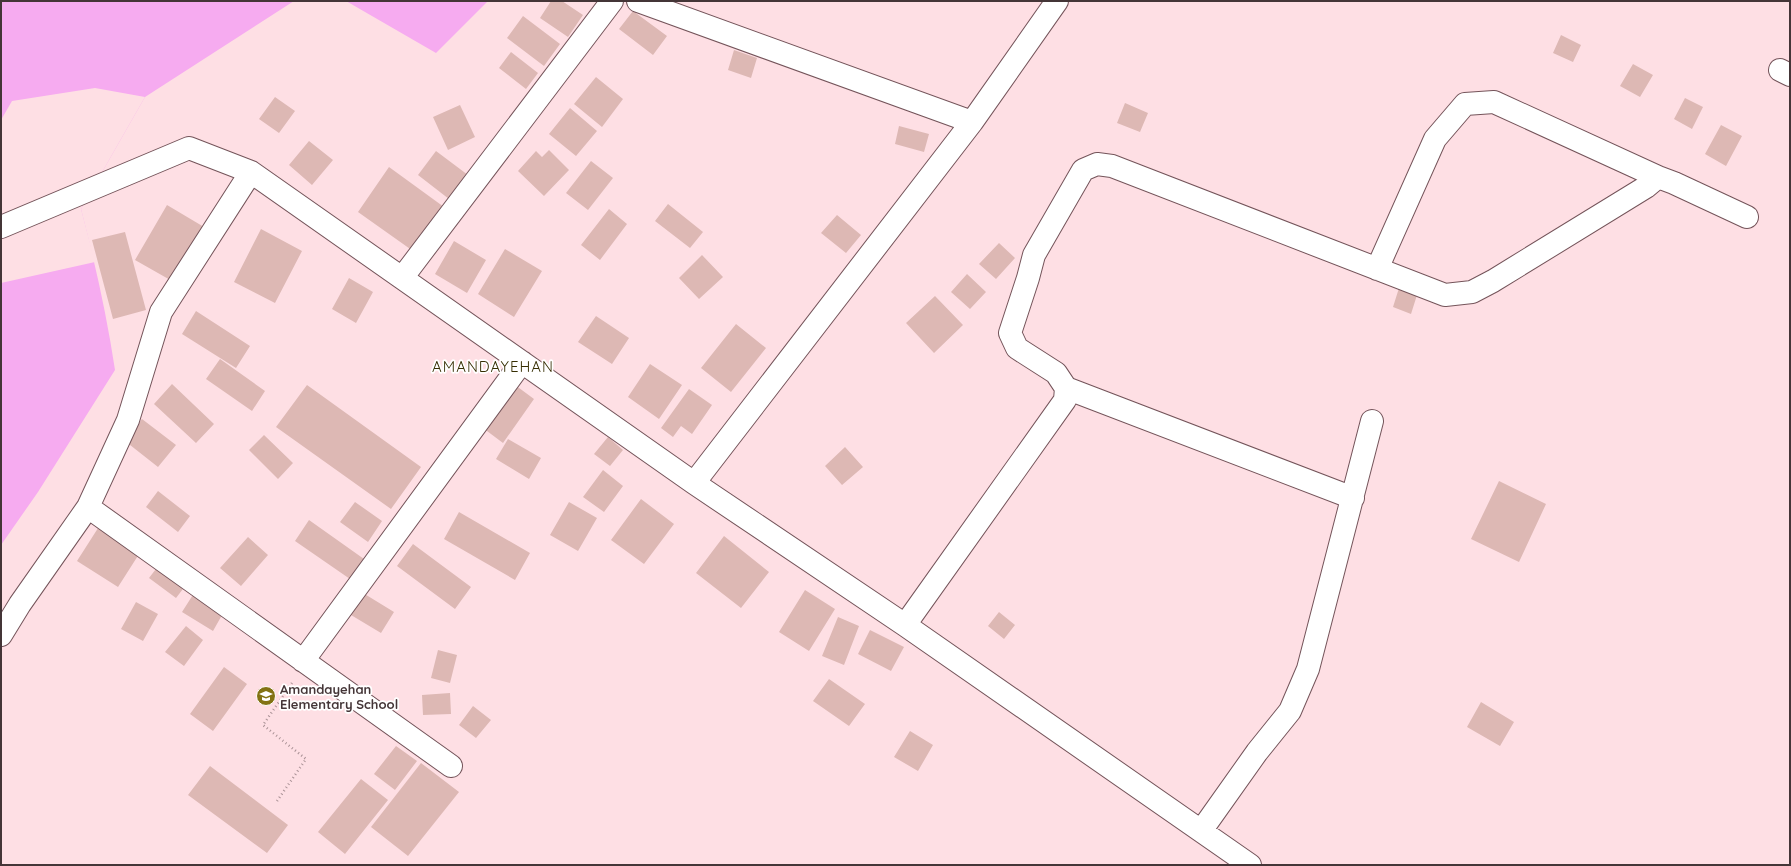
<svg xmlns="http://www.w3.org/2000/svg" width="1791" height="866" font-family="Quicksand,sans-serif">
	<style>
		.water { fill: #f6abf0 }
		.pier { fill: #fedfe4 }
		.building { fill: #ddb8b4 }
		.lines { fill: none; stroke-linecap: round; stroke-linejoin: round }
		.minor-casing { stroke: #74545a; stroke-width: 24 }
		.path { stroke: #aa9296; stroke-width: 2.5; stroke-dasharray: 1 3; stroke-linecap: butt }
		.minor { stroke: #fff; stroke-width: 22 }
		.labels { text-anchor: middle; stroke-width: 3.5; stroke-linejoin: round; paint-order: stroke }
		.poi-label { font-size: 13px; font-weight: bold; fill: #443537; stroke: #fff; text-anchor: start }
		.quarter-label { font-size: 15px; letter-spacing: 1px; fill: #362e03; stroke: #fff }
	</style>
	<rect width="100%" height="100%" fill="#fedfe4"/>
	<path class="water" d="M1,1H294L145,97L81,209C95,263 107,316 115,370L38,492L1,545Z
		M346,1H488L436,53Z"/>
	<path class="pier" d="M95,88L145,97L81,209L95,262L1,283V120L12,101Z"/>
	<path class="building" d="M551,1H562L583,15L568,37L540,18Z
		M633,11L667,36L653,55L619,29Z
		M523,16L560,44L544,66L507,38Z
		M1561,35L1581,45L1573,62L1553,53Z
		M734,50L757,58L751,78L728,70Z
		M511,52L538,73L526,89L499,68Z
		M1633,64L1653,75L1640,97L1620,86Z
		M596,77L623,99L602,127L574,104Z
		M275,97L295,111L279,133L259,119Z
		M1685,98L1703,107L1692,129L1674,119Z
		M1125,103L1148,113L1140,132L1117,123Z
		M460,105L475,137L448,150L433,117Z
		M570,108L597,131L576,156L549,134Z
		M1721,125L1742,136L1726,166L1705,154Z
		M899,126L929,134L924,152L895,144Z
		M309,141L333,160L312,185L289,165Z
		M549,150L569,170L544,196L518,171L536,151L542,157Z
		M436,151L468,175L449,199L418,175Z
		M591,161L613,178L588,210L566,193Z
		M389,167L444,207L413,251L358,212Z
		M668,204L703,232L690,248L655,221Z
		M167,205L204,227L172,281L135,260Z
		M609,209L627,224L600,260L581,245Z
		M837,215L861,235L846,253L821,233Z
		M261,229L302,251L275,303L234,282Z
		M125,232L146,310L113,319L92,240Z
		M454,241L486,260L467,293L435,274Z
		M999,243L1015,258L996,279L979,264Z
		M505,249L542,271L514,317L478,294Z
		M702,255L723,277L699,299L679,278Z
		M967,274L986,292L970,309L951,292Z
		M349,278L373,292L356,323L332,309Z
		M1399,288L1417,295L1411,314L1393,307Z
		M935,296L963,325L934,353L906,323Z
		M196,311L250,346L236,368L182,334Z
		M596,316L629,338L612,364L578,342Z
		M736,324L766,348L731,392L701,368Z
		M220,359L265,391L252,411L206,379Z
		M650,364L682,385L659,419L628,397Z
		M511,382L534,399L503,443L479,425Z
		M172,384L214,424L196,443L154,404Z
		M307,385L421,467L391,509L276,427Z
		M689,389L712,405L692,434L681,426L673,437L661,428Z
		M142,419L176,445L158,467L125,441Z
		M264,435L293,463L278,479L249,450Z
		M608,437L623,450L610,466L594,454Z
		M508,439L541,458L529,479L496,459Z
		M845,447L863,467L842,485L825,466Z
		M603,470L623,486L604,512L583,497Z
		M1499,481L1546,504L1519,562L1471,539Z
		M158,491L190,516L178,532L146,507Z
		M641,499L674,524L644,564L611,540Z
		M355,502L382,521L368,542L340,522Z
		M569,502L597,518L578,551L550,535Z
		M459,512L530,553L515,580L444,539Z
		M309,520L364,559L350,579L295,541Z
		M100,525L141,551L118,587L77,561Z
		M724,536L769,572L741,608L696,573Z
		M248,537L268,555L241,586L220,568Z
		M413,544L471,587L455,609L397,566Z
		M159,565L186,585L176,598L149,578Z
		M196,590L226,608L213,631L182,612Z
		M805,590L835,609L809,651L779,632Z
		M363,593L394,612L381,633L351,615Z
		M136,602L158,614L143,641L121,629Z
		M999,612L1015,625L1004,639L988,626Z
		M838,617L859,626L844,665L822,656Z
		M186,626L203,640L184,666L165,652Z
		M870,630L904,647L891,671L858,654Z
		M438,650L457,655L450,683L431,678Z
		M224,667L247,684L213,731L190,714Z
		M829,679L865,704L849,726L813,701Z
		M450,693L451,714L423,715L422,695Z
		M1481,702L1514,722L1500,746L1467,727Z
		M473,706L491,720L476,738L459,725Z
		M910,731L933,745L918,771L894,757Z
		M396,746L417,761L395,790L374,774Z
		M421,763L459,792L408,856L371,827Z
		M210,766L288,825L267,853L188,795Z
		M361,779L388,800L345,854L318,832Z"/>
	<g class="lines">
		<defs>
			<path id="minor" d="M638,1L972,122
				M1780,70L1790,75
				M1,227L189,148L251,172L694,483L905,625L1250,865
				M1377,269L1435,139L1465,104L1494,102L1658,177
				M402,278L612,1
				M1066,388L1353,498
				M694,483L972,122L1057,1
				M88,507L451,766
				M905,625L1065,400L1066,388L1056,373L1017,348L1010,333L1028,278L1034,255L1083,170L1097,164L1112,166L1445,295L1472,292L1493,281L1646,187L1658,177L1674,183L1747,217
				M1,635L20,604L88,507L128,420L161,312L251,172
				M303,661L522,362
				M1201,831L1257,752L1290,711L1308,669L1372,421"/>
		</defs>
		<use href="#minor" class="minor-casing"/>
		<path class="path" d="M277,801L306,759L263,725L292,683"/>
		<use href="#minor" class="minor"/>
	</g>
	<defs>
		<symbol id="school-disc" viewBox="-11 -11 22 22"><circle r="9.5" fill="#827213" stroke="#fff"/><path d="M0-5L7-2L0 1L-7-2ZM-4 1L0 2.5L4 1V4Q0 6-4 4Z" fill="#fff"/></symbol>
	</defs>
	<g fill-rule="evenodd">
		<use href="#school-disc" x="255" y="685" width="22" height="22"/>
	</g>
	<g class="labels">
		<g class="poi-label">
			<text x="280" y="694">Amandayehan<tspan x="280" dy="15">Elementary School</tspan></text>
		</g>
		<g class="quarter-label">
			<text x="493" y="372">AMANDAYEHAN</text>
		</g>
	</g>
	<rect width="1791" height="866" fill="none" stroke="#443537" stroke-width="4"/>
</svg>
